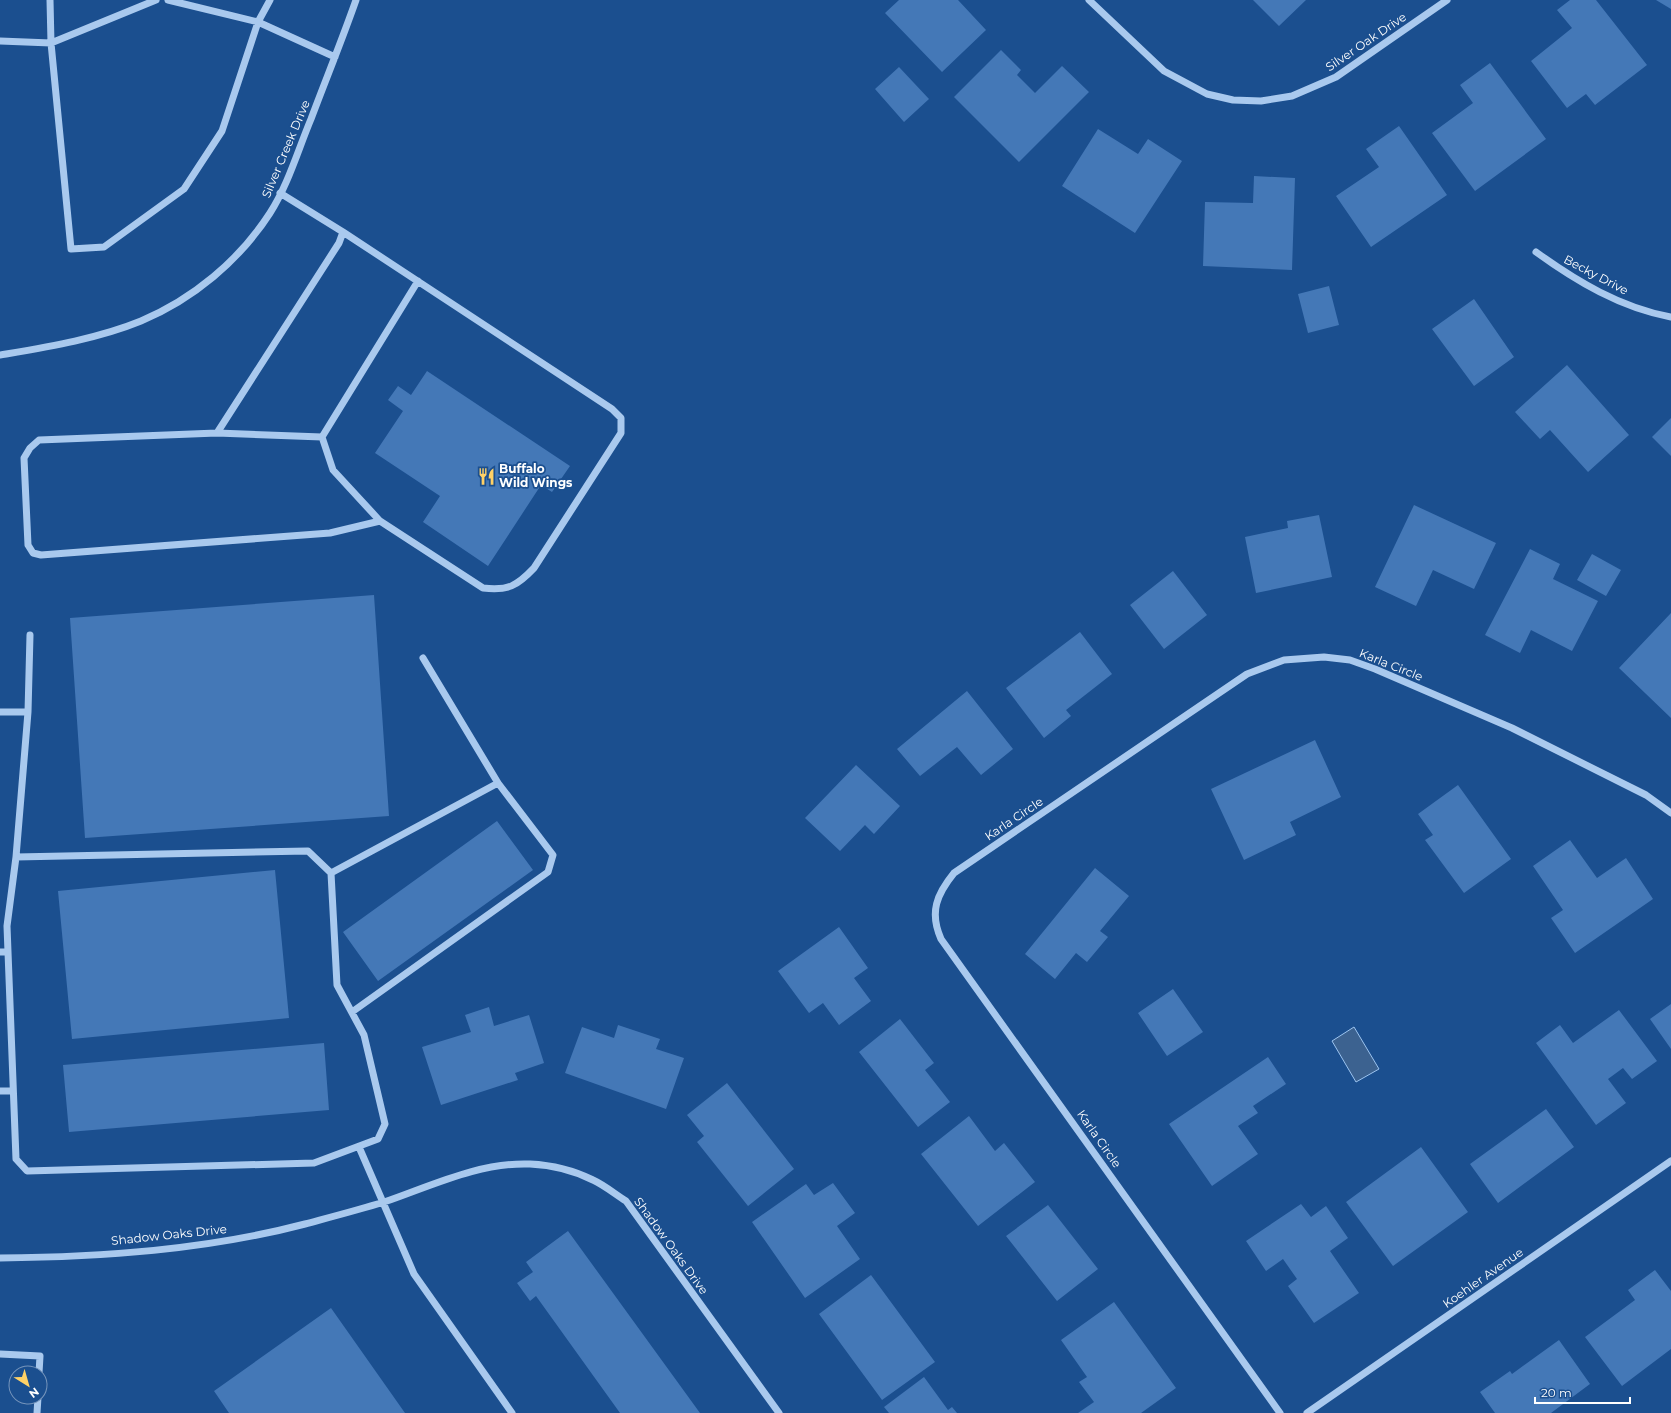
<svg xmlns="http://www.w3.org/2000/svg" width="1671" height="1413" font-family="Montserrat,sans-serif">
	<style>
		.water { fill: #3c6290; stroke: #9cc4f0 }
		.building { fill: #4478b7 }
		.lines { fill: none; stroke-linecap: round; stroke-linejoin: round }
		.minor { stroke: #a9c9ee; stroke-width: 7 }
		.labels { text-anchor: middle; stroke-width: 3.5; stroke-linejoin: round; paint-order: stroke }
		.street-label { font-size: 12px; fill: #fff; stroke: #1b4f8f }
		.poi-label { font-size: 12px; font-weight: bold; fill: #fff; stroke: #1b4f8f; text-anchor: start }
	</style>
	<rect width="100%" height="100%" fill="#1b4f8f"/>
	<path class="water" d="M1354,1027L1379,1069L1356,1082L1332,1041Z"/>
	<path class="building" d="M899,0H958L986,30L942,72L885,13Z
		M1253,0H1306L1279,26Z
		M1570,0H1596L1647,65L1595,105L1586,94L1567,108L1531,61L1572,28L1557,10Z
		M1656,0H1671V9Z
		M1001,50L1021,70L1017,75L1035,93L1062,66L1089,92L1019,162L954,97Z
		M1490,63L1546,139L1475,191L1432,133L1473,103L1460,85Z
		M899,67L929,99L904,122L875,89Z
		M1399,126L1447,195L1371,247L1336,196L1379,167L1366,149Z
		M1098,129L1138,154L1148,139L1182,161L1135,233L1062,186Z
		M1254,176L1295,178L1292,270L1203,266L1205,202L1253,203Z
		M1329,286L1339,325L1308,333L1298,294Z
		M1474,299L1514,357L1474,386L1432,329Z
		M1567,365L1629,435L1588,472L1550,430L1540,439L1515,412Z
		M427,371L570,466L552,492L541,485L488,566L423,522L440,496L375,453L403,411L388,400L398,386L411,395Z
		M1671,418V456L1652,437Z
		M1414,505L1496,543L1474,589L1433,570L1416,606L1375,587Z
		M1319,515L1332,577L1256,593L1245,537L1288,528L1287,521Z
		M1530,549L1560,564L1553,579L1598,601L1572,651L1531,630L1520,653L1485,635Z
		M1592,554L1621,570L1606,596L1577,580Z
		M1173,571L1207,615L1164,649L1130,605Z
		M374,595L389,816L85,838L70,618Z
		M1671,613V718L1619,668Z
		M1080,632L1112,674L1066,710L1071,716L1044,738L1006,688Z
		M967,691L1013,749L981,775L957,747L920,776L897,749Z
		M1315,740L1341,797L1290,822L1296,835L1244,860L1211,789Z
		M856,765L900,806L874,834L865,825L840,851L805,818Z
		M1458,785L1511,859L1464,893L1425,840L1433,835L1418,814Z
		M497,821L533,870L378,981L343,932Z
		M1570,840L1597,878L1626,858L1653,899L1575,953L1551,918L1563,910L1533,866Z
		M1095,868L1129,896L1100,931L1108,937L1087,962L1076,953L1055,979L1025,954Z
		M275,870L289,1018L72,1039L58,891Z
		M839,927L868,968L854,978L871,1001L839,1025L823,1003L809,1013L778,971Z
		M1173,989L1203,1032L1167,1056L1138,1013Z
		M1671,1004V1049L1650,1019Z
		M489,1007L494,1026L529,1015L544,1063L515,1073L518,1080L441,1105L422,1047L471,1032L465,1015Z
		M1619,1010L1657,1061L1632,1079L1623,1068L1608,1079L1626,1103L1596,1125L1536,1043L1560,1025L1573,1043Z
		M900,1019L934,1063L925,1070L950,1102L918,1127L859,1052Z
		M618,1025L660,1039L656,1049L684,1058L666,1109L565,1073L582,1027L614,1038Z
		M324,1043L329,1110L69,1132L63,1065Z
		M1268,1057L1286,1084L1253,1106L1258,1113L1238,1126L1258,1154L1212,1186L1169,1124Z
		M727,1083L794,1169L748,1206L697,1142L704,1136L687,1115Z
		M1546,1109L1574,1147L1498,1203L1470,1164Z
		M969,1116L995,1151L1004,1143L1035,1182L978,1226L921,1154Z
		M1421,1147L1468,1212L1393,1266L1346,1202Z
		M833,1183L855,1213L837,1226L860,1259L805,1298L752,1222L806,1184L814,1195Z
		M1301,1204L1311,1217L1326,1206L1348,1238L1330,1251L1359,1293L1314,1323L1288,1286L1297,1279L1283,1259L1266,1271L1246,1241Z
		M1048,1205L1098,1269L1057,1301L1006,1236Z
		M568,1231L700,1413H620L536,1296L530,1301L517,1283L533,1272L526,1262Z
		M1655,1270L1671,1291V1349L1622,1386L1585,1337L1635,1300L1628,1290Z
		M871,1275L935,1362L882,1400L819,1314Z
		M1114,1302L1176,1388L1141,1413H1078L1094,1402L1079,1382L1087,1377L1061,1340Z
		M331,1308L405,1413H229L214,1391Z
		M1559,1340L1590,1384L1551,1413H1495L1480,1392L1510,1371L1512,1374Z
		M924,1377L948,1410L952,1407L957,1413H889L884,1407Z"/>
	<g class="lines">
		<path class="minor" d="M156,0L51,43L71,249L104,247L184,189L222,131L258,22L168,0
			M270,0L258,22L335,57
			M1089,0L1164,71L1207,94L1233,100L1261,101L1292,96L1336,77L1447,0
			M0,41L51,43L50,0
			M280,193L343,232L339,243L217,433L39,440L30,448L24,458L28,545L33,553L41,555L330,533L380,521L483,588C508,591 517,586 534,568L621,433V418L612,409L343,232
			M1536,252C1576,281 1621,308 1671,317
			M0,355C47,347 97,339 141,321C193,299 239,261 270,213C288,185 298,150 311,119C326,79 342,40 356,0
			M217,433L322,437
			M380,521L333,470L322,437L418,281
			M0,712H28L16,857L7,926L16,1159L27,1171L314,1163L378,1139L385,1124L364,1035L337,985L331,873L308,851L16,857
			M28,712L30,635
			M331,873L498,783
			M0,952H8
			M352,1012L548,872L553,855L498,783L423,658
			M0,1091H13
			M359,1147L414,1274L512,1413
			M0,1258C102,1257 206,1250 305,1224C331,1217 358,1210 384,1202C431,1186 479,1162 530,1164C551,1165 575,1171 593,1180C604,1185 615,1194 626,1201L779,1413
			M0,1354L40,1356L39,1373
			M37,1413L38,1397
			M1280,1413L941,939C929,912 937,894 954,873L1247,674L1284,660L1324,657L1350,660L1375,669L1512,728L1646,795L1671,813
			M1307,1413L1671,1161"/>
	</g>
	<defs>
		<symbol id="restaurant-bare" viewBox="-9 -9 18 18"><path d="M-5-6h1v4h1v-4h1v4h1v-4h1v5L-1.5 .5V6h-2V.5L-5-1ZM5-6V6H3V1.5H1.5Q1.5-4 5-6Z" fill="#ffd166" stroke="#1b4f8f" stroke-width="2.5" paint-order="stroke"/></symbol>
	</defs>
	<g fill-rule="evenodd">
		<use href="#restaurant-bare" x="474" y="464" width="25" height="25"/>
	</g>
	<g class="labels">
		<g class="street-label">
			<text transform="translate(1366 42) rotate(-34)" y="4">Silver Oak Drive</text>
			<text transform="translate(286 149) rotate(-67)" y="4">Silver Creek Drive</text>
			<text transform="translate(1596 275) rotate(28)" y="4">Becky Drive</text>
			<text transform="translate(1391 665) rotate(22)" y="4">Karla Circle</text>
			<text transform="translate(1014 819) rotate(-34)" y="4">Karla Circle</text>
			<text transform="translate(1099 1139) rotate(55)" y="4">Karla Circle</text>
			<text transform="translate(169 1235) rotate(-6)" y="4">Shadow Oaks Drive</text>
			<text transform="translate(671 1246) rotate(54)" y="4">Shadow Oaks Drive</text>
			<text transform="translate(1483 1278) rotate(-35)" y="4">Koehler Avenue</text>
		</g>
		<g class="poi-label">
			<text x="499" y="473">Buffalo<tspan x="499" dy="14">Wild Wings</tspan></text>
		</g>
	</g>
	<g transform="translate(28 1385) rotate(143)"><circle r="19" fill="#1b4f8f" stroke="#7695bc"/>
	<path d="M0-3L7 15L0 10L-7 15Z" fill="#ffd166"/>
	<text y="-6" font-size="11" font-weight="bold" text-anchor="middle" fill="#ffffff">N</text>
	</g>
	<path d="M1535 1397v6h95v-6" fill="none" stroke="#ffffff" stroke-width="2"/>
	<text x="1541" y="1397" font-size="12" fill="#ffffff" stroke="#1b4f8f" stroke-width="3" paint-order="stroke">20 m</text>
</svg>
